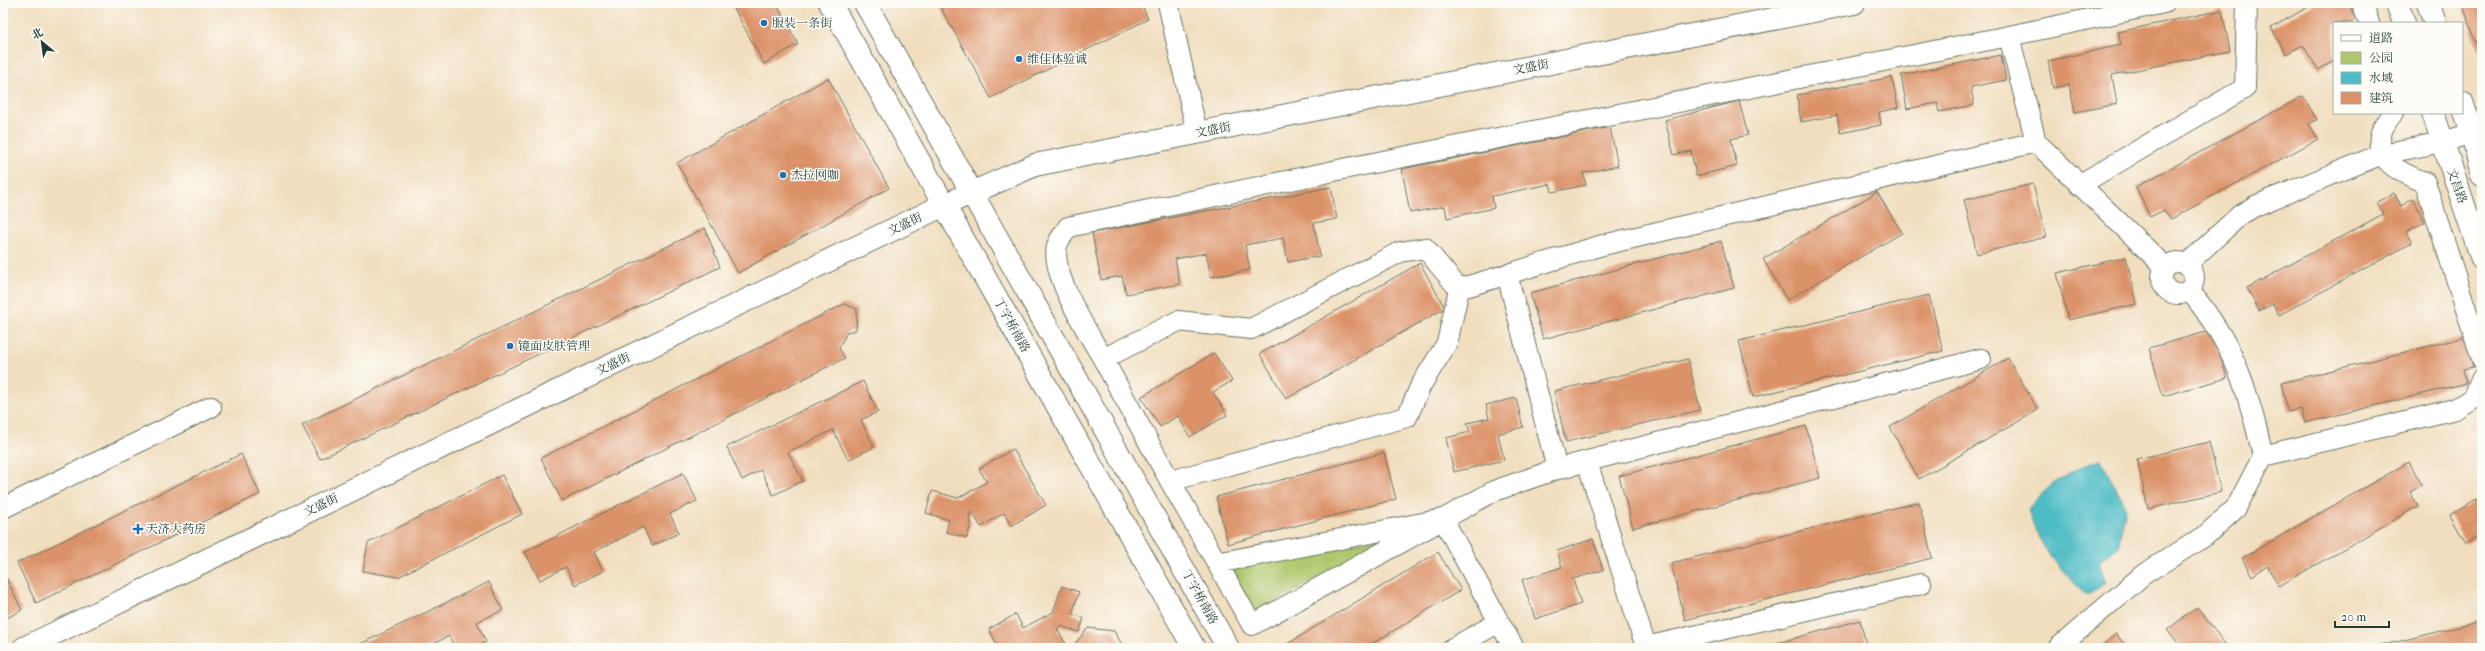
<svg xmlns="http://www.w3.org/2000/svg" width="2485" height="651" font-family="'IM FELL French Canon','Noto Serif SC',serif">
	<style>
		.green { fill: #afc86d; stroke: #678250 }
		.water { fill: #4ebcc5; stroke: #367c7c }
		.building { fill: #dc9267 }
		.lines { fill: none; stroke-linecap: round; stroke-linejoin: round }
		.street-casing { stroke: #687565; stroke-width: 22 }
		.secondary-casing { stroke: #687565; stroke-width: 24 }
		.street { stroke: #fff; stroke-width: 20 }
		.secondary { stroke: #fff; stroke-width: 22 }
		.poi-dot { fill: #1f6fb2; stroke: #fdfcf7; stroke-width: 1.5 }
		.labels { text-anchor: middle; stroke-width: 3; stroke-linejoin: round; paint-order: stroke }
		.poi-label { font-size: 12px; fill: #1f3d34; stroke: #fdfcf7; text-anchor: start }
		.street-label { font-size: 12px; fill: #1f3d34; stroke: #fdfcf7 }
	</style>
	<rect width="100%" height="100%" fill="#fdfcf7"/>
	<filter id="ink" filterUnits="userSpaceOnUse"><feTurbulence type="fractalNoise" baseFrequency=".025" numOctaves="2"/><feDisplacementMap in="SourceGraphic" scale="8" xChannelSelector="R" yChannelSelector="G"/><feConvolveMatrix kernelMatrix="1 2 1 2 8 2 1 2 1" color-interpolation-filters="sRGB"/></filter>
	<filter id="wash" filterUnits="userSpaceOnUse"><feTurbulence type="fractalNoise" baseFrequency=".012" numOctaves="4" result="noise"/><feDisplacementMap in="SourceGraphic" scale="16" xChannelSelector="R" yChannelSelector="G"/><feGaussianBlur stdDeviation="0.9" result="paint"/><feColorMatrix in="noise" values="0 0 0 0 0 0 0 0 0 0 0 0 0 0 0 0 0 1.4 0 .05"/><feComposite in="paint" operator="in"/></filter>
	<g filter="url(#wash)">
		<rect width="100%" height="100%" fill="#f1debf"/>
		<path class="green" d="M1399,534L1255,613L1232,569Z"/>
		<path class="water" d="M2101,459L2126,508L2118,547L2099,562L2106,583L2087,595C2061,571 2036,544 2028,509C2048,485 2071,468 2101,459Z"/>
		<g id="blocks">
			<path class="building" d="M731,3H776L798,44L764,64Z
				M938,3H1141L1148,19L991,98Z
				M2315,3H2348L2357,19L2350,23H2334V61L2318,70L2303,45L2286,54L2271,28Z
				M2462,3H2482V59Z
				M2222,10L2230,51L2112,75L2117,104L2075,112L2069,85L2053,88L2048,61L2121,45L2118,32Z
				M2001,55L2006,80L1971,87L1974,105L1939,112L1937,103L1907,109L1901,75Z
				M1892,77L1898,108L1879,112L1881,125L1840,133L1837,115L1801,122L1797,95Z
				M828,78L889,188L738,273L677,163Z
				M2303,96L2317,120L2309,124L2318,139L2171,219L2164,210L2150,217L2136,187Z
				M1739,101L1748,135L1731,139L1737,166L1696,176L1691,151L1674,155L1665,120Z
				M1610,127L1618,166L1583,173L1586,185L1552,192L1550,184L1492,196L1494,208L1447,218L1445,206L1410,213L1402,169Z
				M2033,184L2046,237L1977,254L1964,200Z
				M1331,187L1337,219L1314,223L1320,256L1288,262L1283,238L1245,245L1250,270L1211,277L1206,253L1175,259L1180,284L1126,294L1122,276L1101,280L1092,233Z
				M1877,192L1902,233L1787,300L1763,259Z
				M2394,193L2401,206L2413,199L2425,222L2406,232L2412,243L2279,315L2273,304L2259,311L2247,288L2383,214L2377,202Z
				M705,228L720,267L320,459L302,425Z
				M1721,241L1734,288L1543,339L1530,293Z
				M2126,257L2137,304L2068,320L2057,273Z
				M1420,263L1445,308L1286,399L1260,354Z
				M1929,295L1943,351L1753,397L1739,341Z
				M844,304L857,309L856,330L847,332L839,348L845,358L562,501L541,458Z
				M2213,330L2227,378L2163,396L2149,348Z
				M2466,337L2473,367L2463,369L2467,383L2305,423L2301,409L2288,412L2281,383Z
				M1214,353L1232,381L1213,392L1227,415L1190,437L1178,416L1160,427L1141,397Z
				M2008,358L2038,410L1919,479L1890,427Z
				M1688,359L1700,410L1566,442L1554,391Z
				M863,381L878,412L861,420L874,447L848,460L833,430L788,452L803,481L773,495L761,470L742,480L727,447Z
				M1516,398L1523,427L1498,434L1504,460L1454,472L1446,438L1470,432L1467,423L1489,418L1486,405Z
				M1806,426L1820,478L1633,528L1619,476Z
				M2209,442L2221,492L2148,509L2137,459Z
				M1013,449L1046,505L1011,526L1004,513L981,527L972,512L969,514L971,523L967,538L946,532L949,520L926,513L932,491L958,498L987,482L979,469Z
				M1384,453L1396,499L1228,544L1216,497Z
				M241,454L260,494L36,603L17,563Z
				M2409,462L2422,485L2410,492L2418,506L2279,586L2267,566L2252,576L2242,558Z
				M683,473L697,501L670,514L679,533L652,546L643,527L594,552L603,571L575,585L566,567L540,580L525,552Z
				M502,475L522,514L398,577L363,571L368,543Z
				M2482,497V535L2466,544L2450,515Z
				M1919,502L1932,558L1685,620L1671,563Z
				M1593,539L1603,570L1573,579L1581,604L1535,619L1522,580L1562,567L1557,551Z
				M1438,552L1461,590L1365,648H1285L1284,646Z
				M3,572L22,610L3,620Z
				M489,582L503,610L477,622L486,642L474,648H455L449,636L425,648H352Z
				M1062,586L1079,592L1072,614L1084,618L1079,632L1061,626L1057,629L1066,644L1058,648H999L989,629L1016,614L1023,628L1053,612Z
				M2197,607L2228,648H2181L2167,630Z
				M1860,620L1867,648H1760Z
				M2482,621V648H2377L2376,647Z
				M1088,628L1114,631L1124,648H1071Z
				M2116,634L2127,648H2099Z"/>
		</g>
	</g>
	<g filter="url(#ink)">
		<use href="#blocks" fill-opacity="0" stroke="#687565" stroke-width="1"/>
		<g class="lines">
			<defs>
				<path id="street" d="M1168,3L1197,133
					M2362,3L2369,23
					M2009,36L2164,3
					M2393,113C2362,150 2390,170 2425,182L2482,359
					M2036,142L2166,268
					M2079,185L2245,88L2247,3
					M2162 278a16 16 0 1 1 32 0a16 16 0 1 1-32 0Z
					M2186,265L2240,215L2255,206L2382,154L2443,142L2472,133
					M1507,274L1557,469
					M2189,290C2235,346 2247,386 2263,456
					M1103,359C1089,334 1050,274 1057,246C1058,240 1065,233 1068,227L1343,169L2009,36L2036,142L1599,246L1459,289L1425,248L1400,252L1251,329L1178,321L1103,359L1170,481
					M1587,462L1646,647L1643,648
					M3,508L211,407
					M1443,519L1217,563L1252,625L1494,491L1557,469L1981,359
					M1443,519L1499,622L1453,648
					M1217,563L1170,481L1407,417L1421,385L1447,343L1459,289
					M1499,622L1514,648
					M1646,647L1921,584
					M2058,648L2144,574L2205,536L2236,508L2263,456L2455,409L2474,397L2482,378"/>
				<path id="secondary" d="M830,3L1194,648
					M865,3L1228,648
					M2397,3L2404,23
					M2428,3L2435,23
					M2462,102L2472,133L2482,175
					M2433,113L2482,259
					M24,648L944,205L1035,165L1854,3"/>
			</defs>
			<use href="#street" class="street-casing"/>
			<use href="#secondary" class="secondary-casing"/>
			<use href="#street" class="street"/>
			<use href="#secondary" class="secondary"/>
		</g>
	</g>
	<g class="poi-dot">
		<circle cx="764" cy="23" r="4"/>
		<circle cx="1019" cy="59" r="4"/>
		<circle cx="783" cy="175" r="4"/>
		<circle cx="510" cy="346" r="4"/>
		<path d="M136 523h4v4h4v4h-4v4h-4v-4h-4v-4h4z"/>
	</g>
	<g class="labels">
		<g class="poi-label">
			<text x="772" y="27">服装一条街</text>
			<text x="1027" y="63">维佳体验诚</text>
			<text x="791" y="179">杰拉网咖</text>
			<text x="518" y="350">镜面皮肤管理</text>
			<text x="146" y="533">天济大药房</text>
		</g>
		<g class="street-label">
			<text transform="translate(1531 67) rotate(-11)" y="4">文盛街</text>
			<text transform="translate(1213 130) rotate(-11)" y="4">文盛街</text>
			<text transform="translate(2457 186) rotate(71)" y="4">文昌路</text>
			<text transform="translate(905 224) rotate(-26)" y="4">文盛街</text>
			<text transform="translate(1012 325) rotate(61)" y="4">丁字桥南路</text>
			<text transform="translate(613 364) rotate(-26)" y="4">文盛街</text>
			<text transform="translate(321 505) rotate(-26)" y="4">文盛街</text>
			<text transform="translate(1200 597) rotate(61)" y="4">丁字桥南路</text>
		</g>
	</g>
	<rect width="2485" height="651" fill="none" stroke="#fdfcf7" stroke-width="16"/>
	<rect x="2333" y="22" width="130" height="92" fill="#fdfcf7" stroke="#a4b0a9"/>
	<rect x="2341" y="35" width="20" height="6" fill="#ffffff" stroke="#a4b0a9"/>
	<text x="2369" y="42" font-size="12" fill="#1f3d34">道路</text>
	<rect x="2341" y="52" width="20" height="12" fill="#afc86d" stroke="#a4b0a9"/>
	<text x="2369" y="62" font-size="12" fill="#1f3d34">公园</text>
	<rect x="2341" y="72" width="20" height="12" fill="#4ebcc5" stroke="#a4b0a9"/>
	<text x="2369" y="82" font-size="12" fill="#1f3d34">水域</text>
	<rect x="2341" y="92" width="20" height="12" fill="#dc9267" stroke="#a4b0a9"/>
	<text x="2369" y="102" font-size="12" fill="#1f3d34">建筑</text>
	<g transform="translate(42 42) rotate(331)" stroke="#fdfcf7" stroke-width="3" paint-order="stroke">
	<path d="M0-3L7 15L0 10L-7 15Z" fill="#1f3d34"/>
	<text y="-6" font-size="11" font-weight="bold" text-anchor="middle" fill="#1f3d34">北</text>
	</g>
	<path d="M2335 621v6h54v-6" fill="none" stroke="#1f3d34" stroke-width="2"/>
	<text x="2341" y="621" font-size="12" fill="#1f3d34" stroke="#fdfcf7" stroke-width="3" paint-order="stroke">20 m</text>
</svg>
